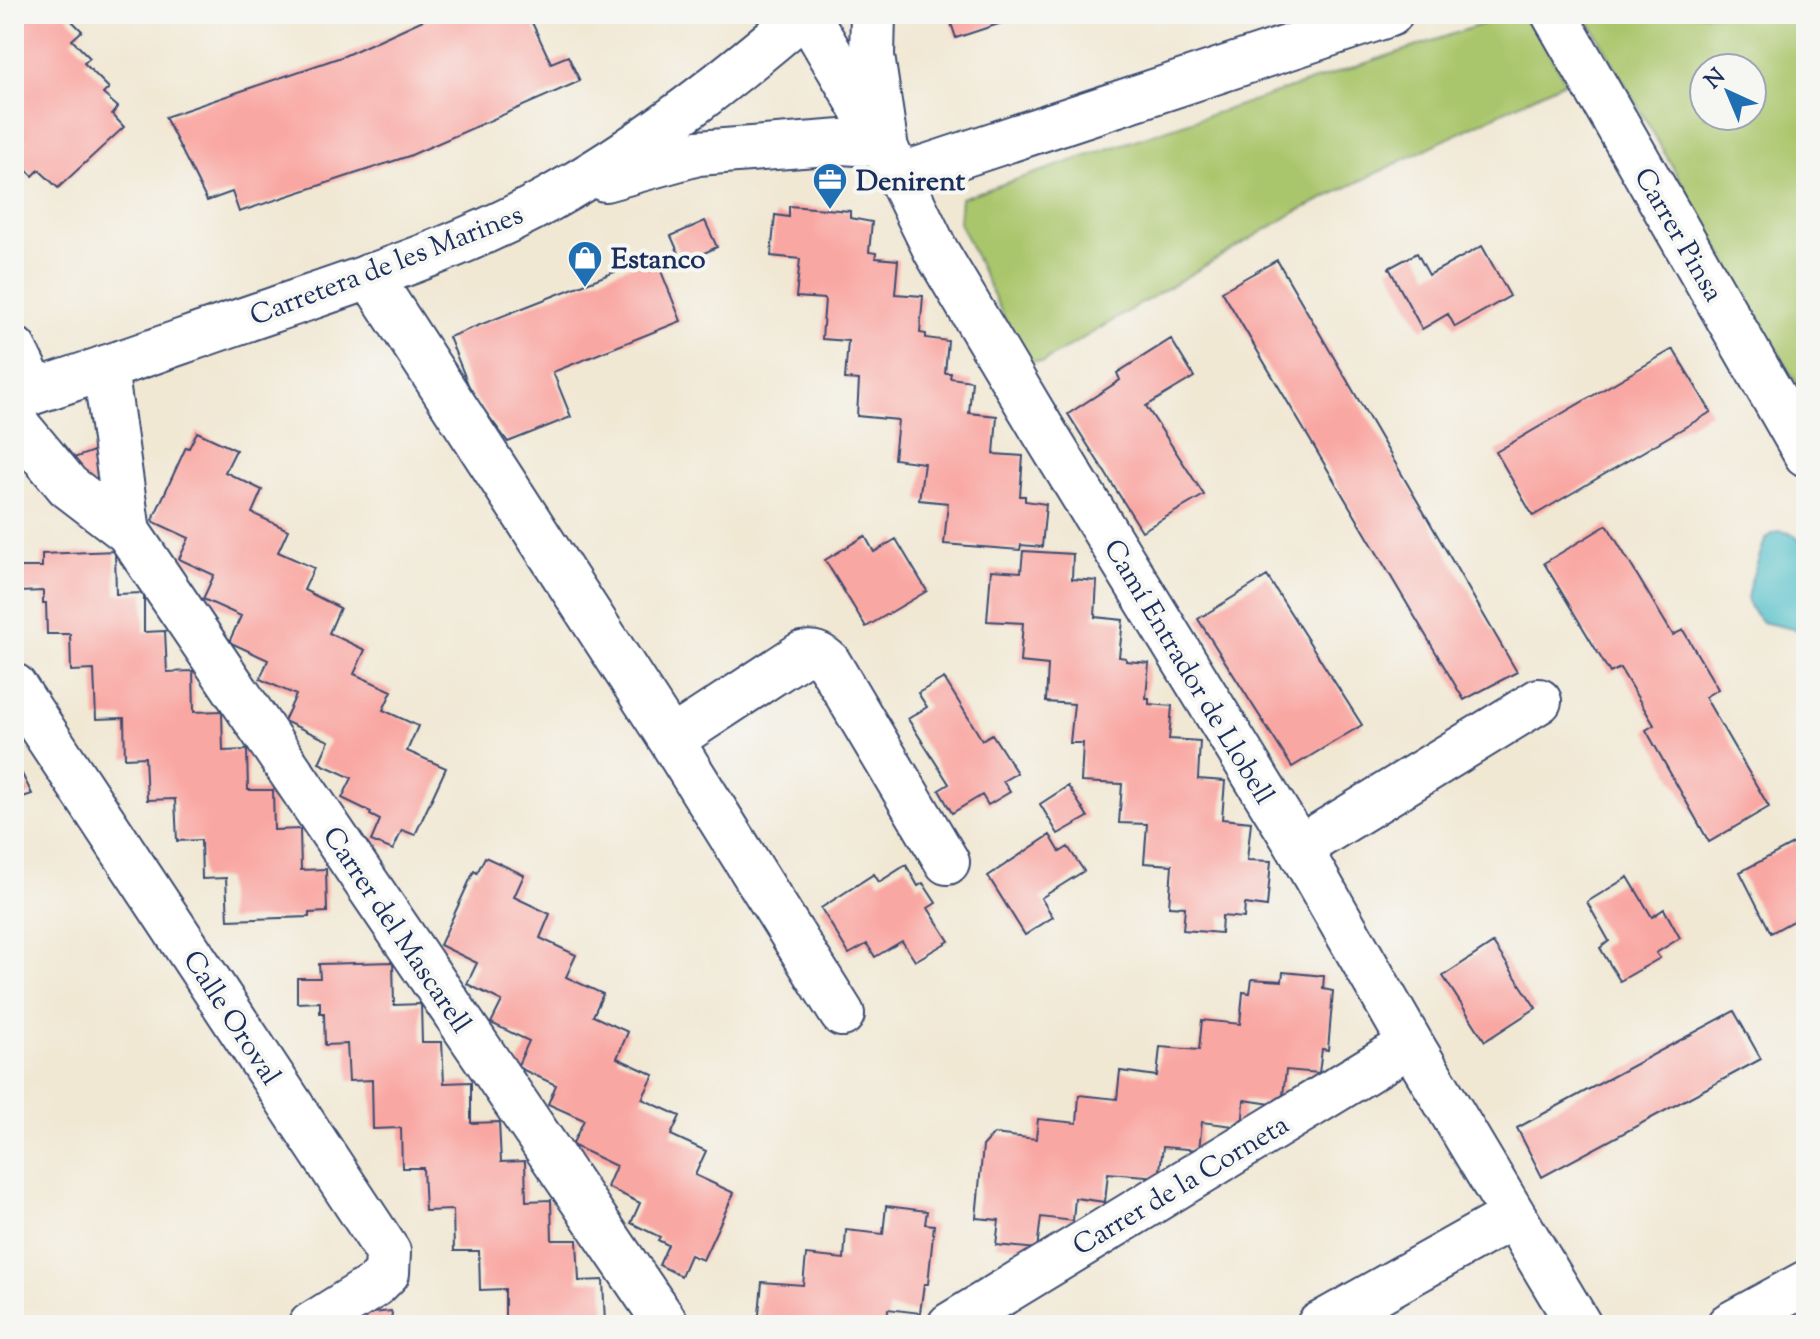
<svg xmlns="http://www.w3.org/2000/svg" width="1820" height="1339" font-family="'Sorts Mill Goudy',serif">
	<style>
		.green { fill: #aac66c; stroke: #627a65; stroke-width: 2; fill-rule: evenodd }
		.water { fill: #52c0c9; stroke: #367894; stroke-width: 2 }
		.building { fill: #f9a7a3 }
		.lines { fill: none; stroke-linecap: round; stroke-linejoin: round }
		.minor-casing { stroke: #3b4b70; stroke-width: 48 }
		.major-casing { stroke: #3b4b70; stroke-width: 48 }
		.minor { stroke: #fff; stroke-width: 44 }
		.major { stroke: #fff; stroke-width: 44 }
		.labels { text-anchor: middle; stroke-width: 8; stroke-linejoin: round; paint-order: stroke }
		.poi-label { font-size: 28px; font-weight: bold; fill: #1b2f5e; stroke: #f6f6f2; text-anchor: start }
		.street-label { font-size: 28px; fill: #1b2f5e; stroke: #f6f6f2 }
	</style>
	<rect width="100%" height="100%" fill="#f6f6f2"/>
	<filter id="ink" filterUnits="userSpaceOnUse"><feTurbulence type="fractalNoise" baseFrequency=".0125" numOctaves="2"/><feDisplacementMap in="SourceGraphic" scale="16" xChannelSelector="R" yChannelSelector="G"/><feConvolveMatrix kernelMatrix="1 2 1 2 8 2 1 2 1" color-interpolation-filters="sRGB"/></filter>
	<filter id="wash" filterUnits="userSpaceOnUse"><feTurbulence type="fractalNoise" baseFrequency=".006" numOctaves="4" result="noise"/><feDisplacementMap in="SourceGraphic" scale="32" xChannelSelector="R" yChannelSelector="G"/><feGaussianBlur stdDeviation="1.8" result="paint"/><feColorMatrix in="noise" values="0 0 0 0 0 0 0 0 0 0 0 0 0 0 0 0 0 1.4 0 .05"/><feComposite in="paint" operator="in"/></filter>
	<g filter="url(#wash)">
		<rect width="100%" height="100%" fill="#f1e8d4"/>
		<path class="green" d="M1585,14H1806V400ZM1704,68H1752V116H1704Z
			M1507,16L1520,17L1536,31L1566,81L1292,214L1043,362L1024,360L959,222L961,198Z"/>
		<path class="water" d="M1780,531C1792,532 1800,537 1804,549C1810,562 1806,615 1806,632L1762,622L1749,606L1747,598L1750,584L1765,540L1772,534Z"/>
		<g id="blocks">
			<path class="building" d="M14,14H69L67,16L82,31L72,40L90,58L84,63L109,88L103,94L118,107L112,114L124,127L58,188L39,170L33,176L14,158V155L26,141L14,128V123L17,120L14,117Z
				M436,14H528L551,63L568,56L580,81L409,156L239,212L232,192L207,201L165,117L344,56Z
				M948,14H1026V15L956,38Z
				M789,206L850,211V218L872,222L869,252L876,253V258L898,260L895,294L923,296L920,333L926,334V338L948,341L945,373H951L950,378L972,381L969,413L997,416L994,454L1023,456L1020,496H1025V501L1046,504L1042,547L1021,545L1020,550L944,544L948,503L919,500L924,463L894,459L898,420L857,416L859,380L845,379L848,341L822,339L825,299L796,297L800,259L771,256L775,215L789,217Z
				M705,221L717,247L683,263L671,236Z
				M1482,246L1510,296L1455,327L1448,314L1422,329L1389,268L1417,253L1429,275Z
				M655,256L681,321L553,372L571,417L508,442L472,394L449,337Z
				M1277,260L1517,672L1464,700L1222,291Z
				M1171,339L1194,377L1146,406L1204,495L1142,531L1068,414L1120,380L1117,373Z
				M1673,349L1711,412L1533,516L1496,452Z
				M197,432L236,450L225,472L262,490L252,513L288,530L278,552L314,568L304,590L340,608L329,633L365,650L354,674L392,691L383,710L418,726L407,751L446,768L415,835L402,830L393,850L371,841L380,820L370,815L371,812L342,798L352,778L319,763L329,741L284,721L296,695L260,679L268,660L229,642L241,616L203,599L214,575L179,559L189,538L152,521L186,447L189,448Z
				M99,449L110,479L81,489L71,459Z
				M1607,525L1673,635L1683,630L1718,689L1705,697L1769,807L1709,842L1646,730L1654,725L1620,668L1610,673L1544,563Z
				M865,536L874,552L896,539L927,591L866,627L825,560Z
				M115,551L116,594L144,593V632L165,631L167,672L193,671L194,712L222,711L223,751L247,750L248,790H273L274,830L300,829L301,870L326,869L327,912L309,913V917L228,920L226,878L202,879L201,840L177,841L175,799L147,800L145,757L125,758L124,718L96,719L94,670L71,671L70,634H47L46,603H43V591L19,592V567H42V554Z
				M1023,551L1073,554L1072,579L1097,581L1095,617L1123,620L1119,657L1126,658V661L1149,663L1146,698H1149V704L1172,706L1169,739L1200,741L1198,779L1225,781L1222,819L1251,822L1247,860L1271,861L1267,907L1245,904L1244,918L1222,916L1221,933L1183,930L1185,907L1169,906L1172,865L1144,863L1147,824L1119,823L1122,784L1081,782L1083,743H1070L1074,704L1046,702L1048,665L1020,662L1023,623L987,621L991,570L1021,572Z
				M1267,576L1362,725L1292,767L1198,619Z
				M944,678L982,740L992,734L1017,773L1003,781L1010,792L988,805L982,795L952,813L939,790L949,784L908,719L927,707L918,693Z
				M14,758L32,794L14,800Z
				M1068,786L1088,817L1058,834L1040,804Z
				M1050,835L1060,852L1068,847L1084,871L1041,898L1053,917L1025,935L988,876Z
				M1806,837V914L1771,933L1740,872Z
				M485,857L524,875L514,897L550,914L540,938L576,955L566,977L603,994L593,1016L628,1032L617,1058L654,1075L642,1099L680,1116L671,1135L706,1151L695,1175L734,1193L703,1260L690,1255L681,1276L659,1265L668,1245L658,1240L660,1237L631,1223L640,1203L607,1187L616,1166L572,1145L584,1120L548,1104L556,1085L517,1067L529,1041L491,1023L502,1001L467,984L477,963L440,945L474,871L477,873Z
				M906,865L918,886L923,883L936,903L928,908L949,941L915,961L902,941L875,957L867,944L849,954L821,908L874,874L879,882Z
				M1628,877L1652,917L1664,909L1680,938L1656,953L1660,958L1620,981L1600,948L1609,941L1587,902Z
				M1493,943L1536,1008L1485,1041L1443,976Z
				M393,962L394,1005L421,1004L422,1042H442L444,1083L471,1082V1123L499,1122L501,1162L525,1161L526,1201L551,1200L552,1240H577L579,1281L603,1280L605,1323L587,1325H505V1289L480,1290L479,1251H454L453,1210L425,1211L423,1168H402L401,1128L373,1129L372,1080L349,1081L347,1044L325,1045L324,1013H320V1002L297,1003V978H320L319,964Z
				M1283,972L1324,976L1323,989L1333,991L1328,1050L1322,1049L1319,1073L1286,1070L1283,1095L1271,1104L1244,1100L1243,1118L1233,1126L1202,1122L1199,1150L1163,1147L1159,1177L1108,1173L1105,1202L1075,1198L1073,1221L1041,1217L1037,1249L996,1245L999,1220L976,1218L983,1146L994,1134L1036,1139L1038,1119L1077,1123L1079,1095L1117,1099L1120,1071L1157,1076L1160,1047L1199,1050L1202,1020L1240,1024L1243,992L1250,993L1252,979L1282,981Z
				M1734,1011L1761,1059L1542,1177L1517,1128Z
				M886,1206L927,1211L925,1224L934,1225L928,1284H924L920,1313L888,1309L887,1325H758L762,1282L803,1285L806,1255L844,1259L846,1230L883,1234Z
				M391,1311L392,1314L390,1320L401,1325H358L364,1314Z"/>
		</g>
	</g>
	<g filter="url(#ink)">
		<use href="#blocks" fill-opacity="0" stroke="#3b4b70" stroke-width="2"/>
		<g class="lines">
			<defs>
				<path id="minor" d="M807,14L886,149L936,251L1041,427L1299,848L1411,1044L1579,1325
					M1554,14L1806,454
					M899,176L1390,14
					M370,276L671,740L842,1014
					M14,349L35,391
					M105,368L128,532
					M14,421L68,486L128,532L667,1325
					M14,686L388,1252L387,1273L375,1285L311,1325
					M671,740L802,654C814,652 819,654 828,662L947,862
					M1299,848L1539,701
					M950,1325L1411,1044
					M1319,1325L1513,1216
					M1729,1325L1806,1283"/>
				<path id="major" d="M605,179L698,153L842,142L872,144L886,149L872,56L873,14
					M14,398C101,371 187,339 273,310C372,276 474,244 565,190C651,140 729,78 804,14"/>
			</defs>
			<use href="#minor" class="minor-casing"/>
			<use href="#major" class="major-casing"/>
			<use href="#minor" class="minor"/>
			<use href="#major" class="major"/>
		</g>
	</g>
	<defs>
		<symbol id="office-pin" viewBox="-11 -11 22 30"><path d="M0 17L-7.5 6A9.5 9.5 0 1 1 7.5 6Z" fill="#1f6fb2" stroke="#f6f6f2"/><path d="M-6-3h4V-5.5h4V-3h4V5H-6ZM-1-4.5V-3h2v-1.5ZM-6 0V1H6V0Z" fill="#fff"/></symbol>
		<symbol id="shop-pin" viewBox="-11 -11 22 30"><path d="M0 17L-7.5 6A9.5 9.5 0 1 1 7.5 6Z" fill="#1f6fb2" stroke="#f6f6f2"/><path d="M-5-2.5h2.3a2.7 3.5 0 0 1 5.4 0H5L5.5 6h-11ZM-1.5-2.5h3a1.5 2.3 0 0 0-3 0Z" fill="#fff"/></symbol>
	</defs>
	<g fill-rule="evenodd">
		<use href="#office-pin" x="810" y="160" width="40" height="54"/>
		<use href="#shop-pin" x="565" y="238" width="40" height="54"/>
	</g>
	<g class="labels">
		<g class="poi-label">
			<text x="856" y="190">Denirent</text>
			<text x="611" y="268">Estanco</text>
		</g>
		<g class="street-label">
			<text transform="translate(1680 234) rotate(60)" y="10">Carrer Pinsa</text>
			<text transform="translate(386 264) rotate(-21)" y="10">Carretera de les Marines</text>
			<text transform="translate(1190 671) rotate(59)" y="10">Camí Entrador de Llobell</text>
			<text transform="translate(398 929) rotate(56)" y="10">Carrer del Mascarell</text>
			<text transform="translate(233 1017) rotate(57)" y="10">Calle Oroval</text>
			<text transform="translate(1180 1184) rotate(-31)" y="10">Carrer de la Corneta</text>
		</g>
	</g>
	<rect width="1820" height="1339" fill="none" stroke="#f6f6f2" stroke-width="48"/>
	<g transform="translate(1728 92) rotate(316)"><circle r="38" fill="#f6f6f2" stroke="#9ea6b7" stroke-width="2"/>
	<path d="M0-6L14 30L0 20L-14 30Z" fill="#1f6fb2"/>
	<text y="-12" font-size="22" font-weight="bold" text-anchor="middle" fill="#1b2f5e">N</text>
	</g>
</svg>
